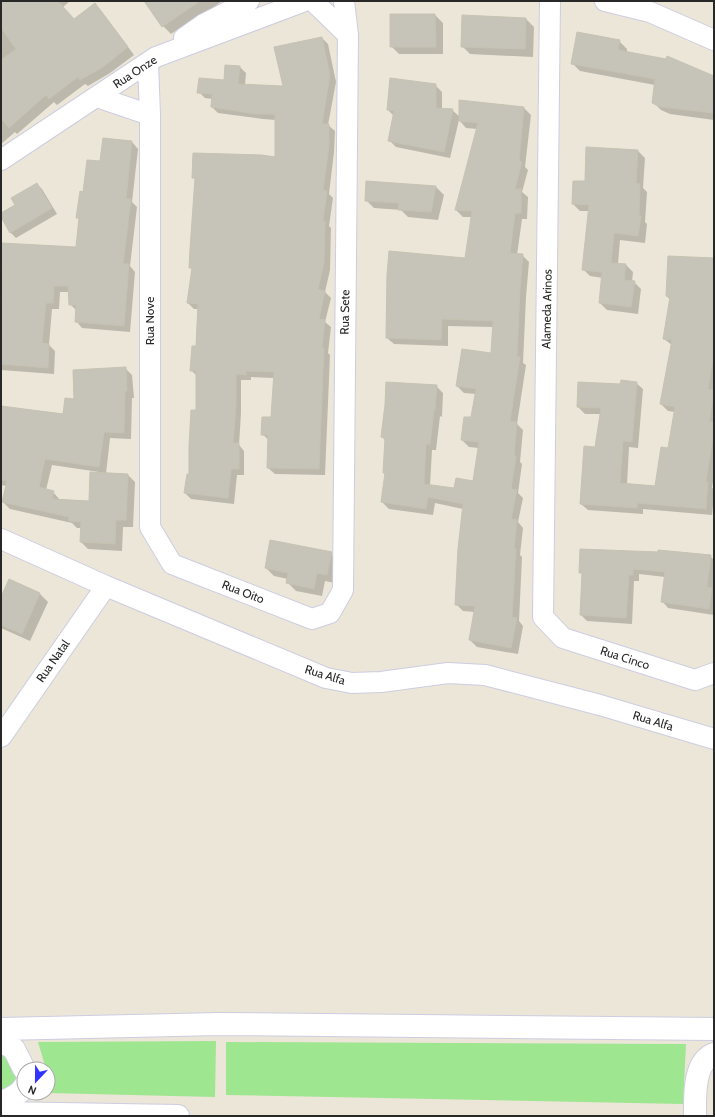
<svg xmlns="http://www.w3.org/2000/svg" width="715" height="1117" font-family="Cabin,sans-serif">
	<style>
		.green { fill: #9fe690 }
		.shadow { fill: #0003; fill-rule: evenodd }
		.building { fill: #c6c3b8; stroke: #c6c3b2 }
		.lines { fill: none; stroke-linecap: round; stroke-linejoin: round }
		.street-casing { stroke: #cdcde2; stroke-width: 22 }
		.secondary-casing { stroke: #cdcde2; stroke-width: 24 }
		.street { stroke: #fff; stroke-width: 20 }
		.secondary { stroke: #fff; stroke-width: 22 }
		.labels { text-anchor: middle; stroke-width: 3.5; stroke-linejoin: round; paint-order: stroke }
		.street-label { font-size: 12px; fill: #282828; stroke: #fff }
	</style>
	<rect width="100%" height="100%" fill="#ebe6d8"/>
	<path class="green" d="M216,1041L215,1097L48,1093V1069H46L38,1042Z
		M226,1042L686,1044L683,1104L226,1095Z
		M1,1050C15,1066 20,1068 13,1090L1,1093Z"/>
	<path class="shadow" d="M1,1H70L63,7L74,20L95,5L102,12L134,55L110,73L88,86L85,84L57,105L54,102L17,134L15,132L1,144Z
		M146,1H222L202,16L200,14L171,34L163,26Z
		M391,15H435L443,23V54H399L391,46Z
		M526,19L534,27L533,57L470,54L462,46Z
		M322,38L328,44L336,82L328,125L335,131L334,152L329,194L333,198L329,226L331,228L330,270L325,292L331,298L325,322L331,327L328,353L330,355L325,475L275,474L268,468L269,440L262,434L272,418L274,378L251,377V380H241V413L239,445L244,451V475H237L234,504L191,499L185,493L190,475L197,411V376L191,370L197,348L198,309H194L188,303L192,269L190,267L196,180L193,177L276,158V120L263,119L218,113L212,107L213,99L205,98L199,92L225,81L240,67L246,73L245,85L284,87Z
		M619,41L627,49V52L714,77V120L670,114L661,110L653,102L655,85L580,71L572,63Z
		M435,85L442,92V109L452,110L460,117V101L524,108L531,115L525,167L528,170L522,192L528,197L527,219H522L517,255H522L529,262L526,297L523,363L526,365L517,424L523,430L520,462L522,464L518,493L523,498L518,522L523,528L520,555L522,557L519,621L523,626L518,654L477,647L470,640L475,612L463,611L456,604L463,509L435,503L433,515L389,509L382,502L386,474V441L382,437L436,386L443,393L442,417L440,416L436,450H432L430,486L455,489L474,483L479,448L469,447L462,440L472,418L476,394L464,393L457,386L492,354L493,327L448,326V346L394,344L387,338L466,259L472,217H463L456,210L478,129L466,128L459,120L450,158L396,147L389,140L394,116L388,110Z
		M132,142L138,149L132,202L137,207L130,266L135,272L130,332L82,328L76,321L77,311L70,304L69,292H60L59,309H52L49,345L55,351L54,374L1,370V295L3,273L1,271V244L77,248L80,220L77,217L84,193L101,162Z
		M638,151L645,158L643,188L647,192L645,222L647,224L645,243L620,240L618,264L626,265L633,272L632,282H634L641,289L638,314L607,310L600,303L603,278L590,276L583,269L589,211H580L573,204L586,183Z
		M37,184L42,189L57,214L16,238L11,233L1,214L16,205Z
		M436,187L444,195L438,220L408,217L401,210L374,208L366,200Z
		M714,259V475L712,488L714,489V496L712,515L643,509V514L588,510L581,504L596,448L601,414H585L578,407L621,385L636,383L643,389L638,448L629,447L627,485L656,487L669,449L675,412L668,411L661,404L672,345L664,339L670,300L667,296Z
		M125,368L132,375L134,398H132L131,439L110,438L106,474L128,475L135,482L133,527H123L122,551L88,549L81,542L82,528H77L72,523L10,509L3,502L7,486L1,485V407L64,416L75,400ZM52,465L99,472L90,502L60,500L53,492L46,490Z
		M331,554L339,562L335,583L325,581L322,596L296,591L288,583V579L274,576L266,568Z
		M710,556L714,560V615L668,608L662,601L665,577L639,574V581H634L632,624L587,621L581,615L583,575L580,572Z
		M40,594L48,602L30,641L1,628V600Z"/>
	<path class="building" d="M1,1H58L74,19L95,3L128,47L103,67L80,80L78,77L49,99L46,95L9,128L1,119V60L16,49L1,28Z
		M144,1H200L162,27Z
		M390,14H435L436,47H390Z
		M462,15L526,18L525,49L461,47Z
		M577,32L620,40L618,50L666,59L667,56L714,76V113L661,107L652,103L655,79L571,64Z
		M322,37L330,75L322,124H329V146L323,190L327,191L323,221H325L324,263L318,289L325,291L319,319L325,320L322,348H324L319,469L267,468L268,435H261L262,417H271L274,372L246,371V375L236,374V407L233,443H239V469H231L228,498L184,493L187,474H189V446L191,410H196V371H190L192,346H196L198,304L187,303L192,268H189L190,249L195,178H192L193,153L262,155L275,157V114H256L211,107L212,94L197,93L199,78L224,80L225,65L240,66L238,84L283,86L274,47Z
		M390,78L436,84V108L453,109L444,152L388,141L394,111L387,110Z
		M459,100L524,107L519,161L522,162L515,189H521V213H515L510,253L523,254L520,289L517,357H520L510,421L517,422L514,456H516L511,489L517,490L511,519L517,520L514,549H516L512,617L517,618L511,648L469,640L475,606L455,605L458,549L463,504L428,497L426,509L381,502L385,473H383L385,438L381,437L385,405L386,382L437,385L435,410H434L430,444H426L424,484L454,488L456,478L473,481L479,442L461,440L464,417H471L476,389L456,386L462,349L491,353L493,321L442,319L441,340L386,338L387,275L389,251L465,258L472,211L455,210L478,123L459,121Z
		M103,138L132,141L126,199H131L123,264H129L124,326L75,322L76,305H69L68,286H54L53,303H46L42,343L49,344L48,368L1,364L2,268H1V243L76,247L79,218H76L80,191L83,192L87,160L100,161Z
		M586,147L638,150L636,183L640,184L639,216H641L638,236L614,233L611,263L626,264L624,280L635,281L631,307L599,303L602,272L582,270L589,205L572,204L573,181H585Z
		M366,181L436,186L431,212L398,210L399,203L365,201Z
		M37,183L52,208L10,233L1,217V213L15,205L11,198Z
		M668,256L714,258V352L708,389L714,390L709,422H714V429L706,482H708L706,509L637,503V508L580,504L584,446L595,447L601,408L577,407L578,382L620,384L621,380L637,382L632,442L623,441L620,483L655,486L661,447L668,448L675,407L660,404L672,340L663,339L670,297L666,296Z
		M126,367L127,391H125L124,433L104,432L99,467L45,459L39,487L54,491L52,499L89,501L90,472L128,474L126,520H116L115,544L80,542L81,522L69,521V517L2,502L7,481L1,480V406L63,414L65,398L74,399L73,370Z
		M270,540L332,552L327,575L317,573L314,589L286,583L288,573L265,568Z
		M580,549L658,552V550L711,555L707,587L712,588L709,609L661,602L665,572L633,569V575H629L626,618L580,615L582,573H579Z
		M9,579L40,593L22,634L1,625V597Z"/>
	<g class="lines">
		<defs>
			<path id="street" d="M313,1L348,35
				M550,1L543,617L563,638L695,680L714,673
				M605,1L650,12L714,40
				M184,38L204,24L249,1
				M148,63L150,115V527L172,564L312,619L330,613L343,590L348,35L344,1
				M97,97L150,115
				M1,160L156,57L305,1
				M1,539L106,586L326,678L352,683L381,682L448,673L485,675L600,705L714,739
				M1,737L106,586"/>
			<path id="secondary" d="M1,1029L219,1024L714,1029
				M1,1041L14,1049L24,1069
				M1,1102C10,1099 19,1095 24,1087
				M1,1113L178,1116
				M695,1116C695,1098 693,1062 714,1054"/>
		</defs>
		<use href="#street" class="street-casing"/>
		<use href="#secondary" class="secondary-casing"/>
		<use href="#street" class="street"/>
		<use href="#secondary" class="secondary"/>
	</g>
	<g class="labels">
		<g class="street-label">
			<text transform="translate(135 72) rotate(-33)" y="4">Rua Onze</text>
			<text transform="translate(547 309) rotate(-89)" y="4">Alameda Arinos</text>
			<text transform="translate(345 312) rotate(-89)" y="4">Rua Sete</text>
			<text transform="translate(150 321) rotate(-90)" y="4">Rua Nove</text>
			<text transform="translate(243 592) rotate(21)" y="4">Rua Oito</text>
			<text transform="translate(625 658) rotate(18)" y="4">Rua Cinco</text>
			<text transform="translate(53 661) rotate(-55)" y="4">Rua Natal</text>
			<text transform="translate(325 675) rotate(17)" y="4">Rua Alfa</text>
			<text transform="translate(653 721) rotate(17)" y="4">Rua Alfa</text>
		</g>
	</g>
	<rect width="715" height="1117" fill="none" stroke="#282828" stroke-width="4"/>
	<g transform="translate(36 1081) rotate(202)"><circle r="19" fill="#ffffff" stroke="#a9a9a9"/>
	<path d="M0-3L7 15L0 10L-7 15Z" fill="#3134ff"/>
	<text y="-6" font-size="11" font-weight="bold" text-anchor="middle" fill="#282828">N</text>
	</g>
</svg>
